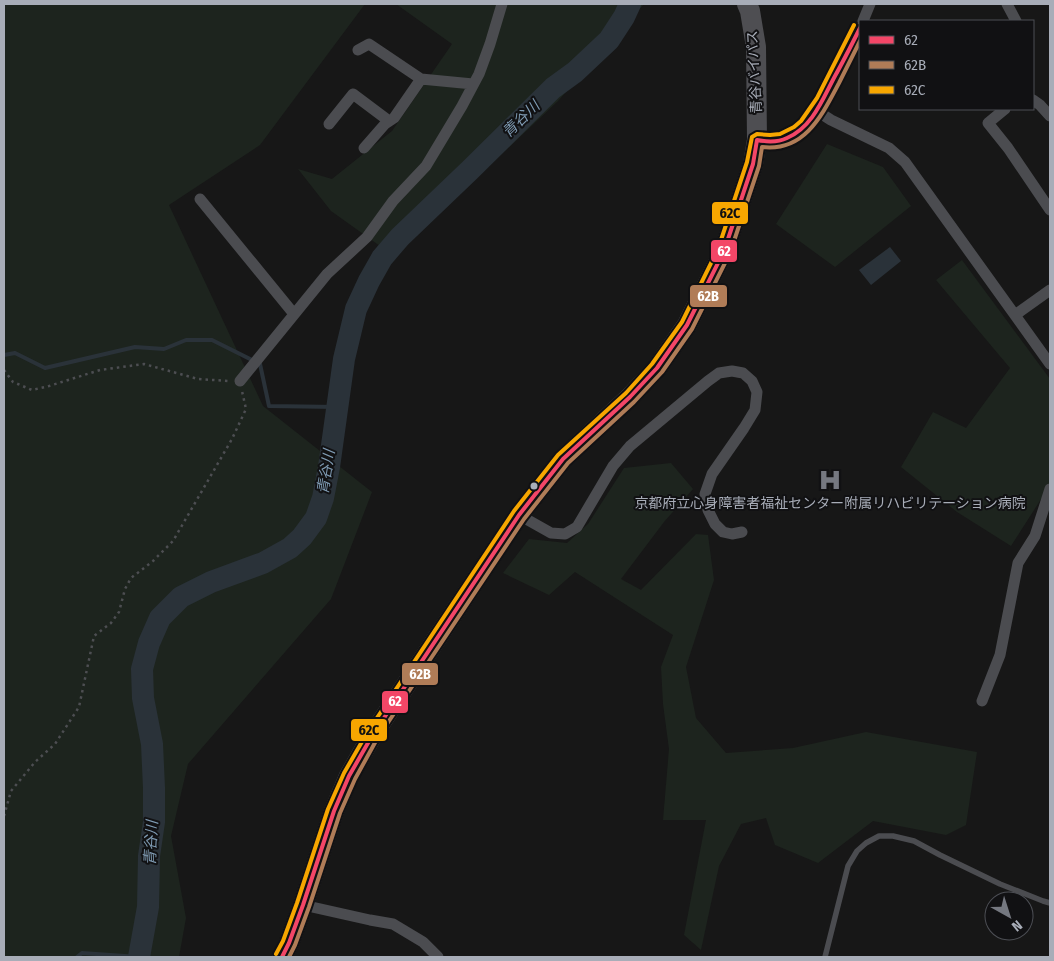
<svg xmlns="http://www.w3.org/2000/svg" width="1054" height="961" font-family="'Fira Sans Condensed','Noto Sans JP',sans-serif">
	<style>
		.green { fill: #1d241e }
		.water { fill: #2a3239 }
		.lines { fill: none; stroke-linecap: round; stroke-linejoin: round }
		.stream { stroke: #2a3239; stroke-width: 4 }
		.river { stroke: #2a3239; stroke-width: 22 }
		.path { stroke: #4d4e52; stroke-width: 2.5; stroke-dasharray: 2.5 4; stroke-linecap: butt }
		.service { stroke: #4b4c50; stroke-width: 5.5 }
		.minor { stroke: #4b4c50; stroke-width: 11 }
		.trunk { stroke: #4e4e52; stroke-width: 20 }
		.bus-1-casing { stroke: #111113; stroke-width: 8 }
		.bus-2-casing { stroke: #111113; stroke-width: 8 }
		.bus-3-casing { stroke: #111113; stroke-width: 8 }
		.bus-1 { stroke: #f34667; stroke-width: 4 }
		.bus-2 { stroke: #b07c57; stroke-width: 4 }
		.bus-3 { stroke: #f7a600; stroke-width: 4 }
		.bus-dot { fill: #a8adb8; stroke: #111113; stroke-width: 2 }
		.labels { text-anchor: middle; stroke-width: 4; stroke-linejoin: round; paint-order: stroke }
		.street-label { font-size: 14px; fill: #a8adb8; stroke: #111113 }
		.poi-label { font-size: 14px; fill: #a8adb8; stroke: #111113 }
		.water-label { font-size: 15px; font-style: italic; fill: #7f9bb3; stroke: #111113 }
		.line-badge { stroke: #111113; stroke-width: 2 }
		.badge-label { font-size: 14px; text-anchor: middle; font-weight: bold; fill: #fff }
		.pale-badge-label { font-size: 14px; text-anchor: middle; font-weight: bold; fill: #111 }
	</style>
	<rect width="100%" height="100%" fill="#171717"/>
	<path class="green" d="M4,4H365L260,145L169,205L263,406L372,492L331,599L188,764L171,836L186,918L179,957H4Z
		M396,4H644L558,101L394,256L331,211L298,169L332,179L392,131L452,44Z
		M827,144L883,167L911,206L835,267L776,224Z
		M962,260L1050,379V485L1011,546L957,512L901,467L933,412L966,428L1010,368L936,280Z
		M671,463L693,489L664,522L621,579L641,590L696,534L708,535L714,580L686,667L696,718L726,753L793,748L866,732L977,752L966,825L946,835L873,821L818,863L775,845L766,818L741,824L719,866L701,950L684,935L706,820H663L669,749L663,704L661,667L673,635L575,572L549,595L503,573L529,539L567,543L588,524L624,468Z"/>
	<path class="water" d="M890,247L901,261L871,285L859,270Z"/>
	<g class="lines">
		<path class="stream" d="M4,355L15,353L45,368L135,347L164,349L186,340H212L260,364L269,406L337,407
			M77,957L82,953L139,957"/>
		<path class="river" d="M139,957L148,907L149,856L154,822V788L152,744L143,698L142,669L149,643L160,618L181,597L211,582L263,563L290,548L302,537L316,518L323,498L329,467L344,359L356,309L369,281L382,258L400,237L470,170L553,88L575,72L609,40L624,17L630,4"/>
		<path class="path" d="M4,370L13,382L32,390L49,386L100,370L144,364L198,379L229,381
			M4,816L11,791L35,762L55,744L79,707L94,636L111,623L119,612L125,589L131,578L153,561L173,541L232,439L246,409L242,391"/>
		<path class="service" d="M825,957L848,866L857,851L866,843L879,836H893L914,841L940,855L1000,884L1043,901L1050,903"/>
		<path class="minor" d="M1007,4L1016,21
			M863,21L870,4
			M358,50L369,44L421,79L473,84
			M1033,100L1040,105L1050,116
			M1005,109L988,123L1008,148L1050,210
			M817,111L831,120L889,148L905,162L1050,364
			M329,124L353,94L389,121
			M757,140C769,142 779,143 790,137C813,125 824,97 835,76C844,60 852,44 860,28
			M364,148L385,124L394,118L421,79
			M200,199L294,314
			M1015,315L1050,290
			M240,381L327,274L367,237L393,201L426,166L462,106L479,74L490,44L502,4
			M519,515L551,533L565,534L577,527L613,466L630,446L708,381L719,373L732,371L743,373L752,381L757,392L755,410L744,428L712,474L705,494L708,510L715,524L723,532L732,534L742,532
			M982,701L1000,655L1018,563L1035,536L1050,489
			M303,905L370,920L393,924L423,942L438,957"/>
		<path class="trunk" d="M282,957L289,943L303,905L334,811L349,776L372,736L519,515L563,459L630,397L657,368L687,325L724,251L753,164L757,140L756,47L750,11L747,4"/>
		<defs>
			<path id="bus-1" d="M282,957L289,943L303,905L334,811L349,776L372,736L519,515L563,459L630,397L657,368L687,325L724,251L753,164L757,140C767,142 777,143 787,138C813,127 823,98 835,76C844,60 852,44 860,28"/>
			<path id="bus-2" d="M289,957L295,945L309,907L340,813L355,779L377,739L524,519L568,463L634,402L662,372L692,329L730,253L759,166L762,147C805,152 822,115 839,83C846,69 853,55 860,41"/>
			<path id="bus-3" d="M276,954L283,941L297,903L328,809L344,773L367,733L514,511L558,455L626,393L652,364L682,322L718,249L747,162L752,137L757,134L770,135L780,134L794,127L801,121L817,98L854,25"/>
		</defs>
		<use href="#bus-1" class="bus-1-casing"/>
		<use href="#bus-2" class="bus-2-casing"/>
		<use href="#bus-3" class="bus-3-casing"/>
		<use href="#bus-1" class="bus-1"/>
		<use href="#bus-2" class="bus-2"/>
		<use href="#bus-3" class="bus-3"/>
	</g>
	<defs>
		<symbol id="hospital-bare" viewBox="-9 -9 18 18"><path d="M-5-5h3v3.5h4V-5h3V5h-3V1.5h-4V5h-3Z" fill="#757880" stroke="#111113" stroke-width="2.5" paint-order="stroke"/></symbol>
	</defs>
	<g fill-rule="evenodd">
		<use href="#hospital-bare" x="814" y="464" width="32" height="32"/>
	</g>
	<circle class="bus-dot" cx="534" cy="486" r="4.5"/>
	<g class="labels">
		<g class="street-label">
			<text transform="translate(754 72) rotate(-93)" y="5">青谷バイパス</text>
		</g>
		<g class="poi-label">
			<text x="830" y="508">京都府立心身障害者福祉センター附属リハビリテーション病院</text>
		</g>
		<g class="water-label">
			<text transform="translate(521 119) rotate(-44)" y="5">青谷川</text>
			<text transform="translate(326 472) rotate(-81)" y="5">青谷川</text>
			<text transform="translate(151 843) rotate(-87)" y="5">青谷川</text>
		</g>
	</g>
	<g class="line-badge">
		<rect x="711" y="201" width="38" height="24" rx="5" fill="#f7a600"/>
		<rect x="710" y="239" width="28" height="24" rx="5" fill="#f34667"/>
		<rect x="689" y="284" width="39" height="24" rx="5" fill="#b07c57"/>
		<rect x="401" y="662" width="38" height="24" rx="5" fill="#b07c57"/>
		<rect x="381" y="690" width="28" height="24" rx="5" fill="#f34667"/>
		<rect x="350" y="718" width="38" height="24" rx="5" fill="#f7a600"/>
	</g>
	<g class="badge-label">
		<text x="724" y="256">62</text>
		<text x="708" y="301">62B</text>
		<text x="420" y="679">62B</text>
		<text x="395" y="706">62</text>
	</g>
	<g class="pale-badge-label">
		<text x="730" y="218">62C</text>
		<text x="369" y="735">62C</text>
	</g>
	<rect width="1054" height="961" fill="none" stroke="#a8adb8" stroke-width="10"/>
	<rect x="859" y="20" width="175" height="90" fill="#111113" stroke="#4d4f55"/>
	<rect x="869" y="36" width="25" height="8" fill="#f34667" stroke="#4d4f55"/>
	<text x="904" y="45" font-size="15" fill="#a8adb8">62</text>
	<rect x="869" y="61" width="25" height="8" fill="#b07c57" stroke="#4d4f55"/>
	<text x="904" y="70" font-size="15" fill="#a8adb8">62B</text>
	<rect x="869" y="86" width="25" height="8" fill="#f7a600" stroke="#4d4f55"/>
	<text x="904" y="95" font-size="15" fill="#a8adb8">62C</text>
	<g transform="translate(1009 916) rotate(141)"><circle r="24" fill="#111113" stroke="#4d4f55"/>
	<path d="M0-4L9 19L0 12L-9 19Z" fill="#757880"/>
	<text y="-8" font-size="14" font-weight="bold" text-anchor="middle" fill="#a8adb8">N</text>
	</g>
</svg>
